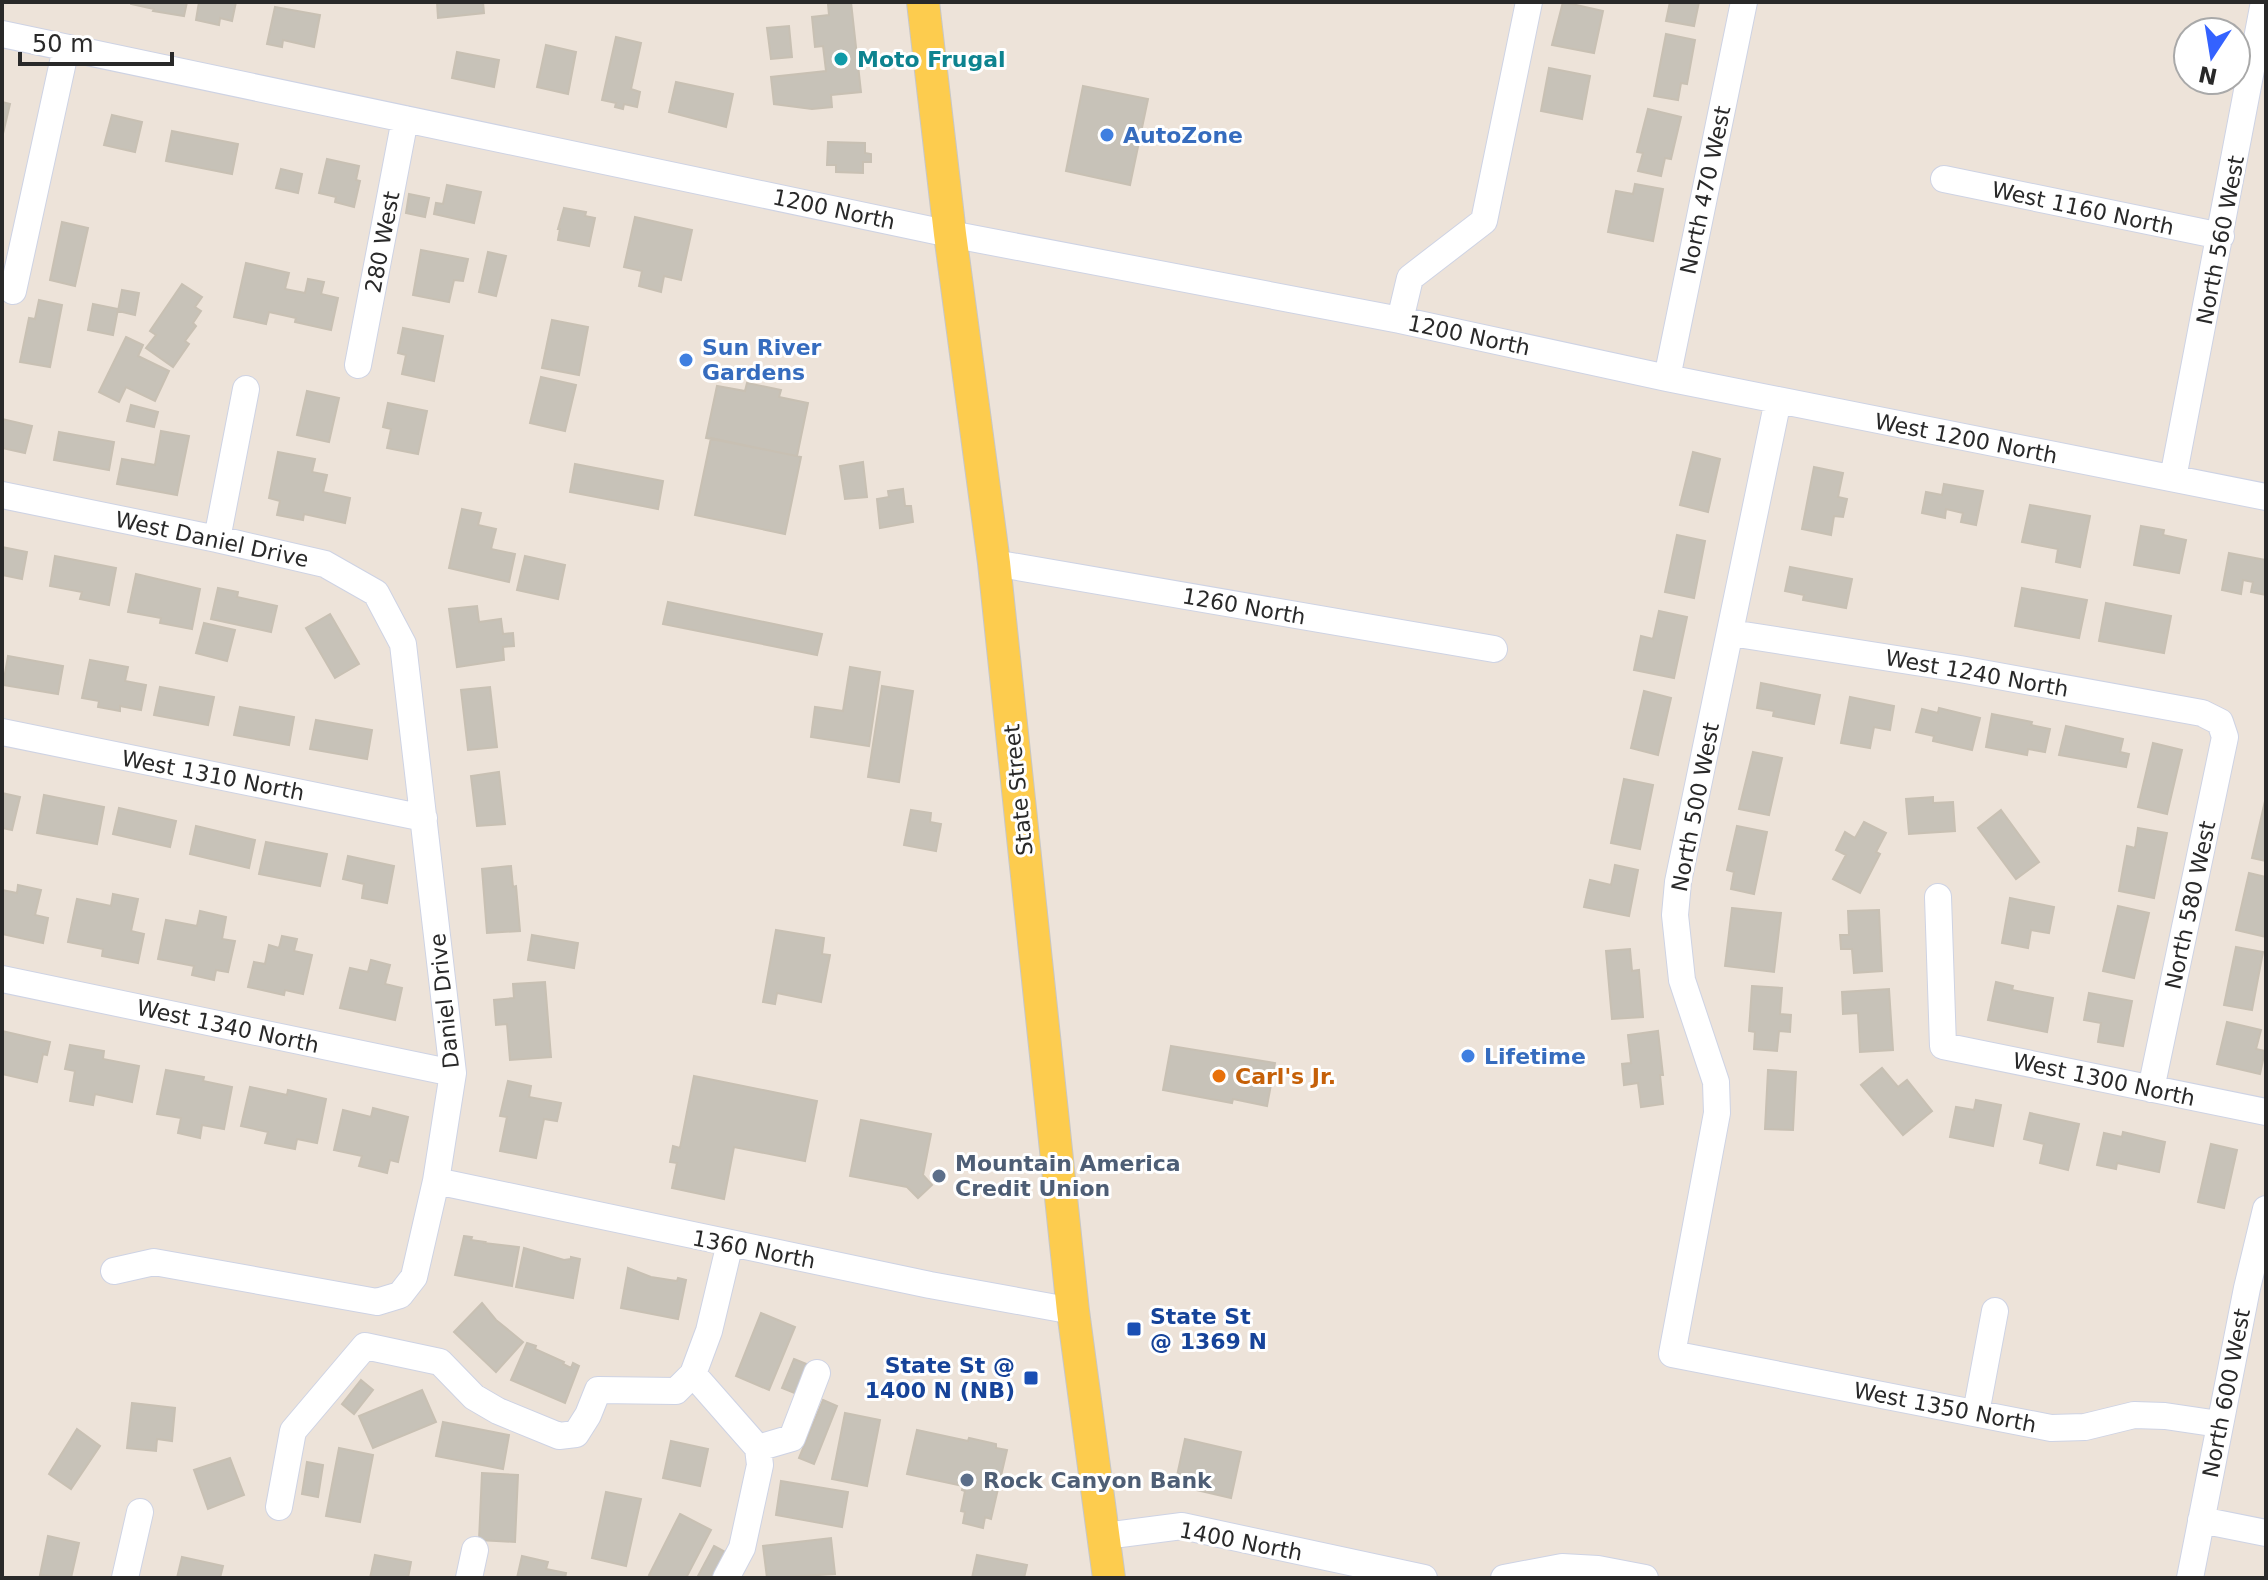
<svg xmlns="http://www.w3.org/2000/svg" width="2268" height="1580" font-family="'DejaVu Sans',sans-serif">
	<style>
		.building { fill: #c7c2b8; stroke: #c8c0b3; stroke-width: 2 }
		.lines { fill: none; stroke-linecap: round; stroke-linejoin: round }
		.minor-casing { stroke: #ced3e4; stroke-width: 28 }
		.major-casing { stroke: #c7c7c7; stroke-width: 34 }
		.minor { stroke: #fff; stroke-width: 26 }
		.major { stroke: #fdcc4e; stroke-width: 32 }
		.culture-dot { fill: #0f9aa8; stroke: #fff; stroke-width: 3 }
		.shop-dot { fill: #3f7fe0; stroke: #fff; stroke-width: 3 }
		.food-dot { fill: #e8710a; stroke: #fff; stroke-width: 3 }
		.service-dot { fill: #5c6f8a; stroke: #fff; stroke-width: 3 }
		.transit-dot { fill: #1a4fb4; stroke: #fff; stroke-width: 3 }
		.labels { text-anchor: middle; stroke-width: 6; stroke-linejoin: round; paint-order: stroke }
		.culture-label { font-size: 22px; font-weight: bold; fill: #0d838f; stroke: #fff; text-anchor: start }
		.shop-label { font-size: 22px; font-weight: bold; fill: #366cbe; stroke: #fff; text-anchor: start }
		.street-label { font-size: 22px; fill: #292929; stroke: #fff }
		.food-label { font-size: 22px; font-weight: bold; fill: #c56008; stroke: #fff; text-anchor: start }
		.service-label { font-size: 22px; font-weight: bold; fill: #4e5e75; stroke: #fff; text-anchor: start }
		.transit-label { font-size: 22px; font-weight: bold; fill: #164399; stroke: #fff; text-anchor: start }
	</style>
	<rect width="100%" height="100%" fill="#ede3d9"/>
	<path class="building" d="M131,2H187L184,16L153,11L154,9L131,4Z
		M199,2H236L232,21L220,18L219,25L196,20Z
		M437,2H483L484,13L438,18Z
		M851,2L861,92L831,95L832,107L812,109L774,104L771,77L826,71L823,46L815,47L812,17L829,15L828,4Z
		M1563,2L1603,11L1594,53L1552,45Z
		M1670,2H1699L1694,26L1666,21Z
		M275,7L320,15L314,47L283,40L282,47L267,44Z
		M789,26L792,57L771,59L767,28Z
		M1666,34L1695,40L1687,84L1681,83L1678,100L1654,96Z
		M616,37L641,43L631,89L640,92L637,107L624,104L623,109L615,107L616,103L602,100Z
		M546,45L576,52L568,94L537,87Z
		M457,52L499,60L494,87L452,78Z
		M1549,68L1590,76L1582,119L1541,111Z
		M676,82L733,94L726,127L669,112Z
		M1083,86L1148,99L1130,185L1066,171Z
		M2,102L10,104L2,138Z
		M1648,109L1681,117L1671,159L1665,158L1661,176L1638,171L1643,153L1637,152Z
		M112,115L142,122L135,152L104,145Z
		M172,131L238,144L232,174L166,161Z
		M828,142L865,143V153L871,154V162H863V173L836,172V165H827Z
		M327,159L359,166L356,180L360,181L354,207L335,202L336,197L319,193Z
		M281,169L302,174L298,193L276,188Z
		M1635,184L1663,189L1653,241L1608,232L1616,191L1633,194Z
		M447,185L481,192L474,223L434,214L436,203L443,204Z
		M409,194L429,198L425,217L406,213Z
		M564,208L586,212L585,216L595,218L589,246L558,240L560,229H558Z
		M635,217L692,230L681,280L664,276L661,292L639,286L642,271L624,267Z
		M62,222L88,228L75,286L50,280Z
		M421,250L468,259L463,281L454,280L449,302L413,295Z
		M488,252L506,256L496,296L479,292Z
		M246,263L289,273L285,289L305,293L308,279L324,282L321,294L338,298L331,330L295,322L296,318L269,312L266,324L234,317Z
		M182,284L202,297L195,307L201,311L193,323L196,326L185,341L189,344L173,367L146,348L156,335L150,331Z
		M122,290L139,293L135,315L118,311Z
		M39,300L62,305L50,367L20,362L29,318L35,319Z
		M93,304L118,309L113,335L88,330Z
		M552,320L588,327L579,375L542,368Z
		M403,328L443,336L434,381L402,374L406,355L398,353Z
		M126,337L143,345L138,356L169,371L155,401L126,387L119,402L99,392Z
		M541,377L576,385L565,431L530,423Z
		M747,383L781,390L779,397L808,403L797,456L706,438L717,386L745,391Z
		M307,391L339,398L329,442L297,435Z
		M388,403L427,411L418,454L387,448L391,429L383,427Z
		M131,405L158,412L154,427L127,421Z
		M2,419L32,426L25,453L2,448Z
		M161,431L189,436L177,495L117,484L122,459L155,465Z
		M59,432L114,442L109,470L54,460Z
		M711,438L801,457L785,534L695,515Z
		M278,452L315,459L312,472L327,475L323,492L350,498L345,523L304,514L303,520L277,515L280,501L269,498Z
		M1693,452L1720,459L1708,512L1680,505Z
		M863,462L867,497L845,499L840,466Z
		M575,464L663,481L658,509L570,492Z
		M1814,467L1843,473L1838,497L1847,499L1843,517L1834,516L1831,535L1802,529Z
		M1944,484L1983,491L1976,525L1961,522L1963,513L1946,509L1945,518L1922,513L1926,492L1942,495Z
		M903,489L905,506H911L913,522L880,528L877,499L889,497L888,491Z
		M2030,505L2090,516L2080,567L2056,562L2058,549L2022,542Z
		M462,509L481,513L478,525L496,529L491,549L515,554L509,582L449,568Z
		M2141,526L2164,530L2163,535L2186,540L2179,573L2134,565Z
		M1677,535L1705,541L1694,598L1665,592Z
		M2,547L27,552L22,579L2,575Z
		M2229,553L2266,560V595L2251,592L2253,582L2243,580L2241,594L2222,590Z
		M55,556L116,568L109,605L80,599L82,592L50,586Z
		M525,556L565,565L558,599L517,590Z
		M1790,567L1852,579L1846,608L1803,600L1804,595L1785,591Z
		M136,574L200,589L192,629L160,623L161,618L128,612Z
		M218,588L238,592L237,597L277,606L271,632L211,619Z
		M2022,588L2087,600L2079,638L2015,626Z
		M668,602L822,634L817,655L663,624Z
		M2106,603L2171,616L2164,653L2099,641Z
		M477,606L479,622L501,619L503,634L513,633L514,646L503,647L504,660L457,667L449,609Z
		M1659,611L1687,617L1674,678L1634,670L1641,636L1653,639Z
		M330,614L359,664L335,678L306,628Z
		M204,623L235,630L227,661L196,653Z
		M8,656L63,666L58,694L3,685Z
		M90,660L128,667L125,681L146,685L141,710L120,706V711L98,707L99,701L82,698Z
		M850,667L880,672L869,746L811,737L815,707L843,711Z
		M1761,683L1820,695L1814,724L1773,716L1774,711L1757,708Z
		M882,686L913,691L899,782L868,777Z
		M160,687L214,697L208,725L154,715Z
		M490,687L497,747L468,750L461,690Z
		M1644,691L1671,698L1658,755L1631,748Z
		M1850,697L1894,706L1890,730L1874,727L1870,748L1841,743Z
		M240,707L294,717L289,745L234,735Z
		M1939,708L1980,718L1972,750L1933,741L1934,736L1916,732L1922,709L1938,713Z
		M1992,714L2032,722L2031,725L2050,729L2045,752L2028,749L2027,755L1986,747Z
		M316,720L372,730L367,759L310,749Z
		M2066,726L2123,739L2120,752L2129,754L2126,767L2059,755Z
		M2153,743L2182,750L2167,814L2138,807Z
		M1753,752L1782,758L1769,815L1739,809Z
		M499,772L505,824L477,826L471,776Z
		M1624,779L1653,785L1640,849L1611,843Z
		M2,793L20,797L12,830L2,828Z
		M44,795L104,807L97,844L37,833Z
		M1933,797V803L1953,802L1955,831L1909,834L1906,799Z
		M2265,801H2266V861L2252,858Z
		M119,808L176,821L170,847L113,834Z
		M911,810L931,813L930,822L941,824L936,851L904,845Z
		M2001,810L2039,862L2016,879L1978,828Z
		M1864,822L1886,833L1876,852L1880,854L1860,893L1833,879L1846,855L1836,850L1845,832L1855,838Z
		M196,826L255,840L249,868L190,854Z
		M1737,826L1767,832L1754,894L1731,889L1734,872L1727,870Z
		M2138,828L2167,833L2154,898L2119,891L2127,846L2135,848Z
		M266,842L327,854L320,886L259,874Z
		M348,856L394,866L387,903L362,898L364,884L343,879Z
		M1615,865L1638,870L1629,916L1584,907L1590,880L1611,885Z
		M511,866L513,887L516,886L520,931L487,933L482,869Z
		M2249,873L2266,877V937L2236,930Z
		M18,885L41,890L35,915L48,918L43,943L2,934V890L17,893Z
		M113,894L138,899L131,931L144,934L138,963L102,956L103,949L68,942L77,899L111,906Z
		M2010,898L2054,907L2049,933L2031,930L2028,948L2002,943Z
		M2118,906L2149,913L2134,978L2103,971Z
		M1732,908L1781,913L1774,972L1725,966Z
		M1879,910L1882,971L1854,973L1852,949H1841L1840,935H1849L1848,911Z
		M200,911L226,917L222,939L235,941L228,972L216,970L214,980L192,975L194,966L158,959L166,920L197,926Z
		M776,930L824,938L822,954L830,955L821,1002L777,993L775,1004L763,1002Z
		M532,935L578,943L574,968L528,960Z
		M282,936L297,939L294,951L312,955L303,994L285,990L284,995L248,987L254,962L265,964L269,945L279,948Z
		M2236,947L2263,952L2252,1010L2224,1005Z
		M1630,949L1632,971L1639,970L1643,1017L1612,1019L1606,951Z
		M371,960L390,965L385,984L402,988L395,1020L340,1008L350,968L368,972Z
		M545,982L551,1057L510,1060L507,1024L496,1025L494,1000L514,998L513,984Z
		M1996,982L2013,986L2012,990L2053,998L2047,1032L1988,1020Z
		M1752,986L1782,988L1780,1014L1791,1015L1790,1032L1779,1031L1777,1051L1754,1049L1755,1032L1749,1031Z
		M1889,989L1893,1050L1860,1052L1858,1013L1843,1014L1842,992Z
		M2089,993L2132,1001L2123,1046L2098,1042L2101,1023L2084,1020Z
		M2227,1022L2261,1030L2256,1049L2265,1051L2260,1074L2217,1064Z
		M2,1031L50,1042L47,1055L43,1054L37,1082L2,1074Z
		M1658,1031L1663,1075H1660L1663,1104L1641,1107L1638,1083L1624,1085L1622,1064L1631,1063L1628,1035Z
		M70,1045L104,1051L103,1059L139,1066L132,1102L95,1094L93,1105L70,1101L75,1071L65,1069Z
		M1171,1046L1275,1063L1267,1106L1233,1099L1232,1103L1163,1090Z
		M1882,1068L1898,1087L1907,1080L1932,1111L1903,1135L1861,1085Z
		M166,1070L204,1077L203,1081L232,1087L224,1129L202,1125L200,1138L178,1133L181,1118L157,1114Z
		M1768,1070L1796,1072L1793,1130L1765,1129Z
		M694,1076L817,1101L805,1161L734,1147L724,1199L672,1188L677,1163L670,1162L673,1146L680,1148Z
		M508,1081L531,1086L529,1097L561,1103L557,1121L544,1119L536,1158L500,1151L507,1117L500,1116Z
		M250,1087L287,1095L288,1090L326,1099L317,1143L297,1139L295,1149L265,1143L268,1132L241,1126Z
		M1976,1100L2001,1105L1993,1146L1950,1137L1956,1107L1974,1110Z
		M373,1108L408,1117L398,1162L390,1160L387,1173L359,1166L362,1156L334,1150L343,1110L371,1117Z
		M2030,1113L2079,1124L2068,1170L2040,1163L2044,1144L2024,1139Z
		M861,1120L931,1134L923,1175L932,1185L918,1198L907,1187L850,1176Z
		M2123,1132L2165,1142L2159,1172L2117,1163L2116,1169L2097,1165L2104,1133L2122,1137Z
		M2211,1144L2237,1150L2224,1208L2198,1202Z
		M464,1236L472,1237L471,1240L485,1242L484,1243L519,1247L512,1286L455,1275Z
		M524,1248L564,1260L571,1259V1257L580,1259L573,1298L516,1287Z
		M628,1268L651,1277L670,1280L677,1281L678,1278L686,1280L678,1319L621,1308Z
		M482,1303L496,1320L523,1342L496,1372L454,1332Z
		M761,1313L795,1327L769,1390L736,1376Z
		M527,1343L536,1346L535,1349L564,1362L563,1364L571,1368L573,1363L579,1366L565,1403L511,1380Z
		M794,1359L809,1365L797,1394L782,1388Z
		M361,1380L373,1390L354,1414L342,1404Z
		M422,1390L436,1422L373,1448L359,1416Z
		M823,1400L837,1406L814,1464L799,1458Z
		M132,1403L175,1408L172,1441L157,1439L156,1451L127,1448Z
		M845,1413L880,1420L867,1486L832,1479Z
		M443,1422L509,1435L503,1469L436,1456Z
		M77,1429L100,1446L71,1489L49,1474Z
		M917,1430L968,1441L969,1438L996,1444V1448L1007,1450L991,1519L985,1517L983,1528L963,1523L965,1512L961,1511L965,1491L962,1490L963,1486L907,1474Z
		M1185,1439L1241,1452L1231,1498L1175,1485Z
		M671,1441L708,1449L700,1486L663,1478Z
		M339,1448L373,1455L360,1522L326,1516Z
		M230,1458L244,1495L208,1509L194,1470Z
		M307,1462L323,1465L318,1497L302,1494Z
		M482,1473L518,1475L515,1542L479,1540Z
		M781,1481L848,1492L842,1527L776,1515Z
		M606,1492L641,1499L626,1566L592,1558Z
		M680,1514L711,1530L686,1578H654L649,1575Z
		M48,1536L79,1543L71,1578L40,1575Z
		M831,1538L835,1574L767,1578L763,1546Z
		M714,1546L727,1553L714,1578H702L698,1576Z
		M375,1555L411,1562L408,1578H370Z
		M977,1555L1027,1565L1024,1578H972Z
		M522,1556L548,1562L546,1569L566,1573L565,1578H517Z
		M182,1557L223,1566L220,1578H177Z"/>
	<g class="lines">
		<defs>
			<path id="minor" d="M2,34L950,234L1400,320L1667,378L2266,497
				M1944,179L2221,236
				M13,291L66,48
				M1400,320L1410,278L1484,221L1529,2
				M358,365L405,119
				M1667,378L1744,2
				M1778,400L1678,882L1675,915L1682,980L1716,1082L1717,1113L1672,1354L2051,1428L2085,1427L2134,1415L2165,1416L2219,1424
				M2173,478L2264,2
				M2,495L217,539L325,564L376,593L403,644L453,1073L436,1181L414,1277L400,1295L377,1302L154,1262L114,1271
				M217,539L246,389
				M994,563L1494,649
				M1731,633L1960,669L2202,713L2220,722L2225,737L2151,1089
				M2,732L424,818
				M1938,897L1943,1046L2266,1112
				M2,979L453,1073
				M436,1181L930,1285L1073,1311
				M693,1374L758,1448L760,1465L742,1548L726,1578
				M1976,1413L1995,1311
				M758,1448L792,1438L817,1373
				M279,1507L293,1431L365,1346L440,1362L474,1397L498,1411L559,1436L576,1434L588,1415L598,1390L676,1391L693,1374L709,1331L730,1243
				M2201,1520L2266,1533
				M1105,1536L1182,1526L1424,1578
				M125,1578L140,1512
				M469,1578L475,1550
				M1504,1578L1562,1567L1598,1569L1645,1578
				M2190,1578L2247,1288L2266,1209"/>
			<path id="major" d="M923,2L950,234L994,563L1073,1311L1109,1578"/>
		</defs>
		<use href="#minor" class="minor-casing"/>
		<use href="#major" class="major-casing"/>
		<use href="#minor" class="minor"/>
		<use href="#major" class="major"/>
	</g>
	<circle class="culture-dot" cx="841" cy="59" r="8"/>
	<g class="shop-dot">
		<circle cx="1107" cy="135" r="8"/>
		<circle cx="686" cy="360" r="8"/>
		<circle cx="1468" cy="1056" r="8"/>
	</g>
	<circle class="food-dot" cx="1219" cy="1076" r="8"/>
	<g class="service-dot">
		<circle cx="939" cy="1176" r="8"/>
		<circle cx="967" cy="1480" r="8"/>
	</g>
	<g class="transit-dot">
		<rect x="1126" y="1321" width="16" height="16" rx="4"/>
		<rect x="1023" y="1370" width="16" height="16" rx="4"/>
	</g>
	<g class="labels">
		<g class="culture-label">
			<text x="857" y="67">Moto Frugal</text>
		</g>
		<g class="shop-label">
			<text x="1123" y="143">AutoZone</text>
			<text x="702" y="355">Sun River<tspan x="702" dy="25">Gardens</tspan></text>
			<text x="1484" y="1064">Lifetime</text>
		</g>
		<g class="street-label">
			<text transform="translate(1705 190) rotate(-78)" y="8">North 470 West</text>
			<text transform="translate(2083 208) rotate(12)" y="8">West 1160 North</text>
			<text transform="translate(834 209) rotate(12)" y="8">1200 North</text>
			<text transform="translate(2220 240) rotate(-79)" y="8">North 560 West</text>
			<text transform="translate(382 242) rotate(-79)" y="8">280 West</text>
			<text transform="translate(1469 335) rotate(12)" y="8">1200 North</text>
			<text transform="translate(1966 438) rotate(11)" y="8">West 1200 North</text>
			<text transform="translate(212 539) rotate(12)" y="8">West Daniel Drive</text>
			<text transform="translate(1244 606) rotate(10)" y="8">1260 North</text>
			<text transform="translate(1977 673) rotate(10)" y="8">West 1240 North</text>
			<text transform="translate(213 775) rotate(11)" y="8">West 1310 North</text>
			<text transform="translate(1018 790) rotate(-96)" y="8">State Street</text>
			<text transform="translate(1695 807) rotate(-79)" y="8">North 500 West</text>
			<text transform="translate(2190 905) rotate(-78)" y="8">North 580 West</text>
			<text transform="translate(444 1001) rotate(-96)" y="8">Daniel Drive</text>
			<text transform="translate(228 1026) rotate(12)" y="8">West 1340 North</text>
			<text transform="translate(2104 1079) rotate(12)" y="8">West 1300 North</text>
			<text transform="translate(754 1249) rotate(11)" y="8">1360 North</text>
			<text transform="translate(2226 1393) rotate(-79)" y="8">North 600 West</text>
			<text transform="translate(1945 1407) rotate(11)" y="8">West 1350 North</text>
			<text transform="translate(1241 1541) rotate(11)" y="8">1400 North</text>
		</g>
		<g class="food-label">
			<text x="1235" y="1084">Carl's Jr.</text>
		</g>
		<g class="service-label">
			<text x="955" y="1171">Mountain America<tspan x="955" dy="25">Credit Union</tspan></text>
			<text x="983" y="1488">Rock Canyon Bank</text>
		</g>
		<g class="transit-label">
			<text x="1150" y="1324">State St<tspan x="1150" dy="25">@ 1369 N</tspan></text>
			<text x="1015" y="1373" text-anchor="end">State St @<tspan x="1015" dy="25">1400 N (NB)</tspan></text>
		</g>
	</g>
	<rect width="2268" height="1580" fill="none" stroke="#292929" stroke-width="8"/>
	<g transform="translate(2212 56) rotate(192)"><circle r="38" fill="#ffffff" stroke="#a9a9a9" stroke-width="2"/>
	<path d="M0-6L14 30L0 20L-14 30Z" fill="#3462ff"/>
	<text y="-12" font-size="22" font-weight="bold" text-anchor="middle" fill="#292929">N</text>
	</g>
	<path d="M20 52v12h152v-12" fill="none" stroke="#292929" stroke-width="4"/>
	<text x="32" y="52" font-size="24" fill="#292929" stroke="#ffffff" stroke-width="6" paint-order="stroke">50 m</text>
</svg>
